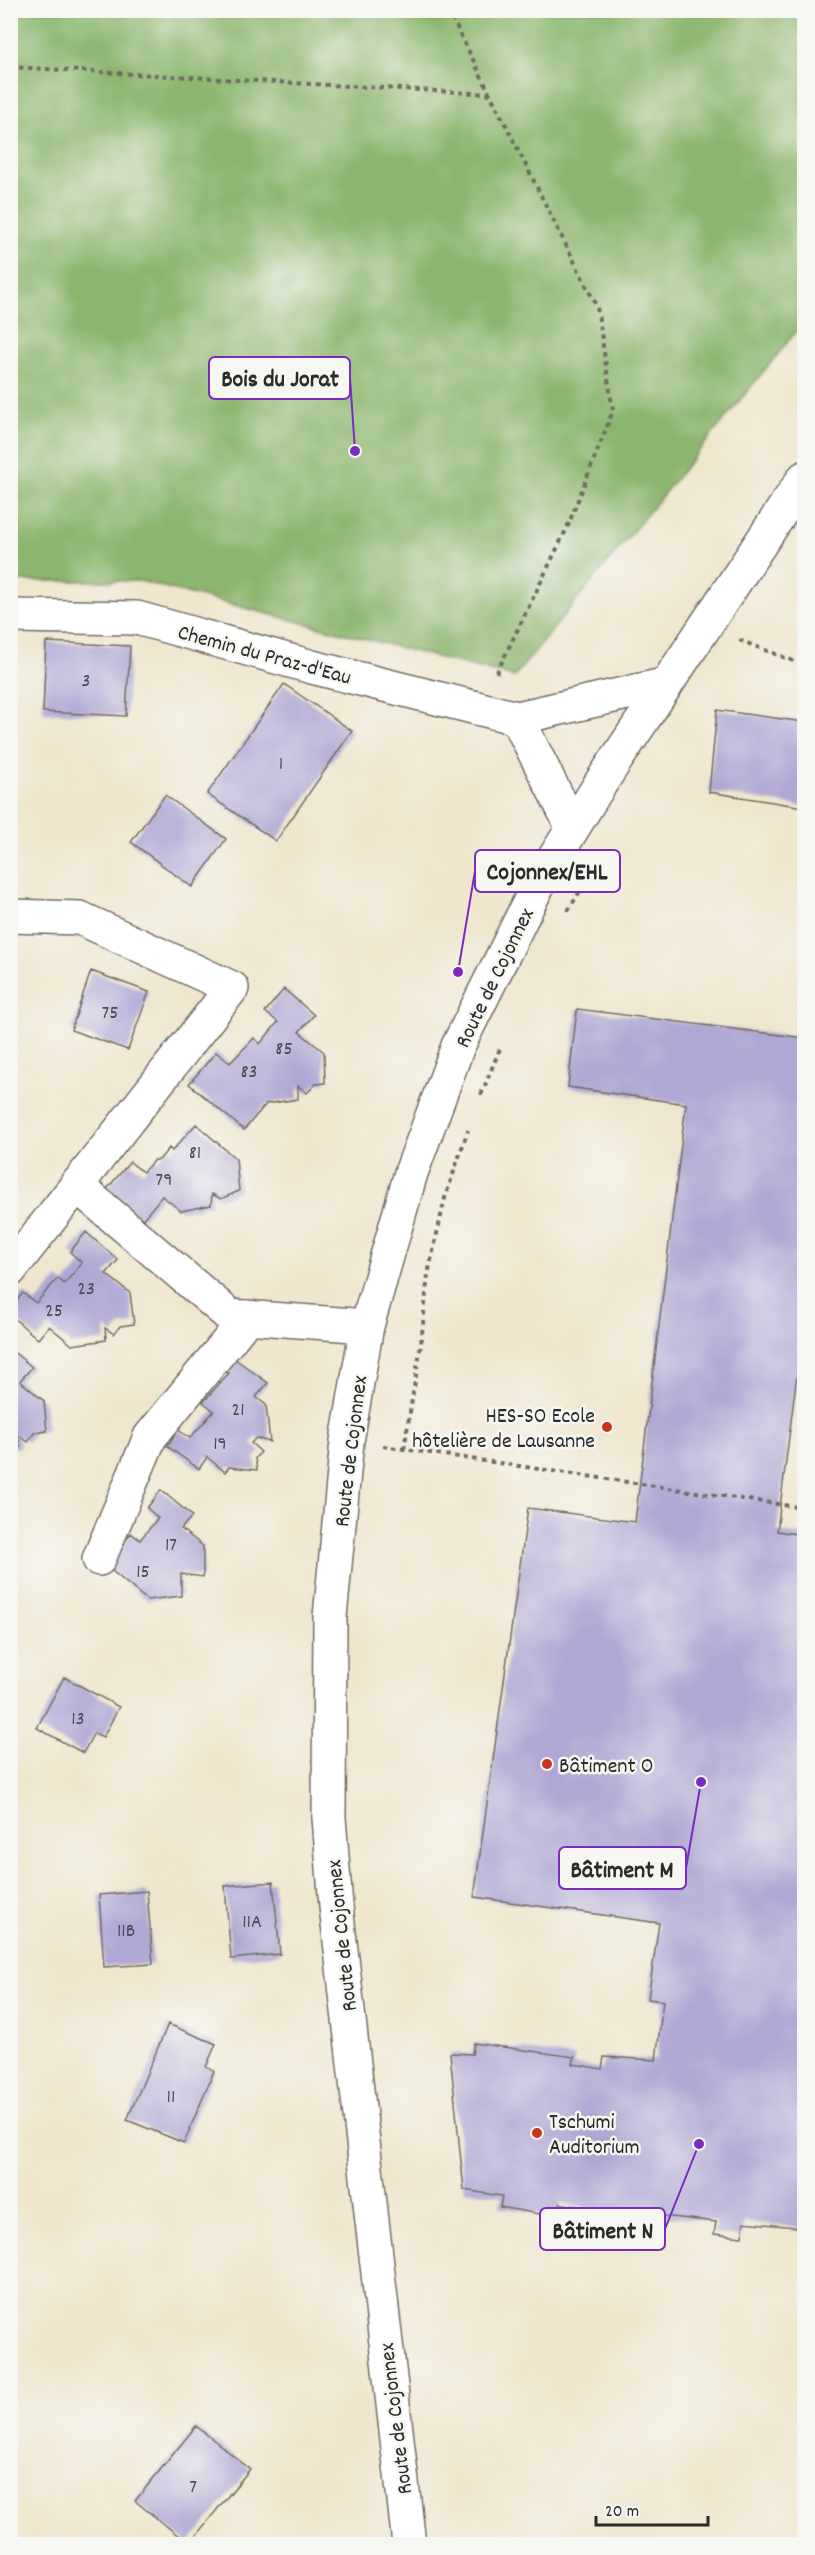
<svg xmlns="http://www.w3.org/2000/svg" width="815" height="2555" font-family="Dekko,sans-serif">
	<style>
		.forest { fill: #8cb66e; stroke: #5c704c; stroke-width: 1.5 }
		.building { fill: #b0a8d4 }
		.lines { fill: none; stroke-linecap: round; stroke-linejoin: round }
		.minor-casing { stroke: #706c64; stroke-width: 36 }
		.path { stroke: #706c64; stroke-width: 4; stroke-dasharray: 4.5 4.5; stroke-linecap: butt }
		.minor { stroke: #fff; stroke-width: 33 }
		.poi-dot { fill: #c8321e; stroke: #f6f6f2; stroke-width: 2 }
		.labels { text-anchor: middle; stroke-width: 5; stroke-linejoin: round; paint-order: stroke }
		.number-label { font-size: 20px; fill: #4c4a55 }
		.street-label { font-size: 22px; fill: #2b2b2b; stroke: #f6f6f2 }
		.poi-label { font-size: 22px; fill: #2b2b2b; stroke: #f6f6f2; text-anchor: start }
		.leader { fill: none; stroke: #7b2cbf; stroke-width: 2 }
		.callout-dot { fill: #7b2cbf; stroke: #f6f6f2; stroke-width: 2 }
		.callout { fill: #f6f6f2; stroke: #7b2cbf; stroke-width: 2 }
		.callout-label { font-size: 24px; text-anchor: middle; font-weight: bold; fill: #2b2b2b }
	</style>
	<rect width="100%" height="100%" fill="#f6f6f2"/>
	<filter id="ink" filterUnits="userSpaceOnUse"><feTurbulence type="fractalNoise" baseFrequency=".0167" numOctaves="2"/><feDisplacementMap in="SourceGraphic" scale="12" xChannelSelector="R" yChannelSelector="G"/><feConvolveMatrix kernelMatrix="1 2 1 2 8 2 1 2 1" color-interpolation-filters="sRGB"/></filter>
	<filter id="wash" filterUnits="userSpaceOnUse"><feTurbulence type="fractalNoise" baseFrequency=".008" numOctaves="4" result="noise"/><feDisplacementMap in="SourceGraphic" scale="24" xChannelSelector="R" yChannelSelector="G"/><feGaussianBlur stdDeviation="1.35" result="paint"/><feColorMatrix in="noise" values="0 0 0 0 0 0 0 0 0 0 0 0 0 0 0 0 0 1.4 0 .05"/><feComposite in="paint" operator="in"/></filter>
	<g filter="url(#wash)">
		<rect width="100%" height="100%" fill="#efe6cd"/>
		<path class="forest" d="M10,11H804V322L514,677L140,581H11Z"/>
		<g id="blocks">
			<path class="building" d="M46,642L130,646L126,716L43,712Z
				M284,684L352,731L276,841L207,794Z
				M717,710L804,722V807L709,792Z
				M165,795L226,839L192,887L131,842Z
				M91,971L149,992L128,1050L71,1030Z
				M284,989L314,1015L299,1032L324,1052L325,1083L316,1084L307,1093L298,1086V1099L266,1104L244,1130L189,1084L216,1052L230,1063L254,1038L260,1044L278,1022L265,1012Z
				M577,1009L804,1038V1319L777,1531L804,1535V2228L744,2222L742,2237L714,2234L716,2222L627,2212L625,2232L585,2227L587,2208L560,2203L557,2217L500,2207L502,2196L464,2190L450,2053L472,2054L474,2043L575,2057L573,2064L602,2069L604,2057L656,2060L663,2001L648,1999L659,1923L474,1897L528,1508L635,1522L686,1104L568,1087Z
				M196,1124L236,1159L239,1191L221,1199L212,1194L211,1205L181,1211L162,1196L143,1219L106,1190L130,1162L143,1172L154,1160H159L169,1148L172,1151Z
				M86,1232L118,1260L106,1274L130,1293L134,1324L120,1326L114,1334L105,1328L106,1340L72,1345L49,1326L38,1339L10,1315V1308L23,1293L36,1303L58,1278L64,1284L82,1263L70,1252Z
				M10,1349L32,1367L20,1381L44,1401L47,1431L34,1433L28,1442L18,1435L20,1447L10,1449Z
				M234,1358L268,1383L256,1397L266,1405L270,1442L256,1438L251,1443L261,1452L255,1458L257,1470L229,1467L225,1472L207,1457L199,1469L167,1446L178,1430L190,1438L214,1411L203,1402L229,1373L222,1371Z
				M161,1490L192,1516L181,1529L203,1546V1577L181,1574V1596L147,1600L106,1566L131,1533L140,1540L158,1518L147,1508Z
				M64,1677L119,1707L103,1737L94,1733L83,1753L37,1728Z
				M273,1882L280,1954L231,1959L225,1886Z
				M147,1891L153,1964L104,1967L99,1895Z
				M168,2024L216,2044L206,2067L214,2071L184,2143L127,2120Z
				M196,2426L250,2469L189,2544L135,2501Z"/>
		</g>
	</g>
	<g filter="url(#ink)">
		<use href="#blocks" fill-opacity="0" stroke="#706c64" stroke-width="1.5"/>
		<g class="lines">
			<defs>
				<path id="minor" d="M10,616L137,618L312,667L517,718L667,684
					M517,718L573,828
					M10,916L80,918L232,988L10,1270
					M76,1185L230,1316L367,1326
					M99,1559L150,1437L248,1317
					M409,2544L336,1906L329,1818L330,1617L347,1441L367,1326L411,1173L458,1046L539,883L602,781L804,478"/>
			</defs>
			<use href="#minor" class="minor-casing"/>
			<path class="path" d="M448,10L597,307L613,411L567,528L495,676
				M10,67L490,94
				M739,640L804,665
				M568,911L586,881
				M481,1095L501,1046
				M383,1446L804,1508
				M404,1449L421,1344L428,1274L445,1198L468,1130"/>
			<use href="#minor" class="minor"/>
		</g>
	</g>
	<g class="poi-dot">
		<circle cx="607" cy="1427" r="6"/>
		<circle cx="547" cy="1764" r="6"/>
		<circle cx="537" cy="2133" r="6"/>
	</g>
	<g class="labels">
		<g class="number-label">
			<text x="86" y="686">3</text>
			<text x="281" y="769">1</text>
			<text x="110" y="1018">75</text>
			<text x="284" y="1054">85</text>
			<text x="249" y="1077">83</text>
			<text x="195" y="1158">81</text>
			<text x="164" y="1185">79</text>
			<text x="86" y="1294">23</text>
			<text x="54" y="1316">25</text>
			<text x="238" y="1415">21</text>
			<text x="220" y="1449">19</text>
			<text x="171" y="1550">17</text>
			<text x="143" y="1577">15</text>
			<text x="78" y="1724">13</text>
			<text x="252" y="1927">11A</text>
			<text x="126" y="1936">11B</text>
			<text x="171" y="2102">11</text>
			<text x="193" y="2492">7</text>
		</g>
		<g class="street-label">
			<text transform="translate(265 653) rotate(15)" y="8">Chemin du Praz-d'Eau</text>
			<text transform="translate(493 977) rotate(-64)" y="8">Route de Cojonnex</text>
			<text transform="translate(349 1451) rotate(-83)" y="8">Route de Cojonnex</text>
			<text transform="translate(340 1936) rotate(-96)" y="8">Route de Cojonnex</text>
			<text transform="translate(394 2419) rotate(-97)" y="8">Route de Cojonnex</text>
		</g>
		<g class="poi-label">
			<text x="595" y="1422" text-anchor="end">HES-SO Ecole<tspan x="595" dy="25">hôtelière de Lausanne</tspan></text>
			<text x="559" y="1772">Bâtiment O</text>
			<text x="549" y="2128">Tschumi<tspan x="549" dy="25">Auditorium</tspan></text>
		</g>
	</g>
	<path class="leader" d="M355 451L350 378M458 972L475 871M701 1782L686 1868M699 2144L665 2229"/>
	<g class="callout-dot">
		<circle cx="355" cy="451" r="6"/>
		<circle cx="458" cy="972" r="6"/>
		<circle cx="701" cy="1782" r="6"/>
		<circle cx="699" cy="2144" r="6"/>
	</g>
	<g class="callout">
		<rect x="209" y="357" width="141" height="42" rx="6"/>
		<rect x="475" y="850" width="145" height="42" rx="6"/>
		<rect x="559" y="1847" width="127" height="42" rx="6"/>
		<rect x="540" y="2208" width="125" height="42" rx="6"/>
	</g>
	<g class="callout-label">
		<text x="280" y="386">Bois du Jorat</text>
		<text x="547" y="879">Cojonnex/EHL</text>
		<text x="622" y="1877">Bâtiment M</text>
		<text x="603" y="2238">Bâtiment N</text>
	</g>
	<rect width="815" height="2555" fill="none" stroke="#f6f6f2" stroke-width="36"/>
	<path d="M596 2516v9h112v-9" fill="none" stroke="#2b2b2b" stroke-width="3"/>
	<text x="605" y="2516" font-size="18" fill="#2b2b2b" stroke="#f6f6f2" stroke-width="4.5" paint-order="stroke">20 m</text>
</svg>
